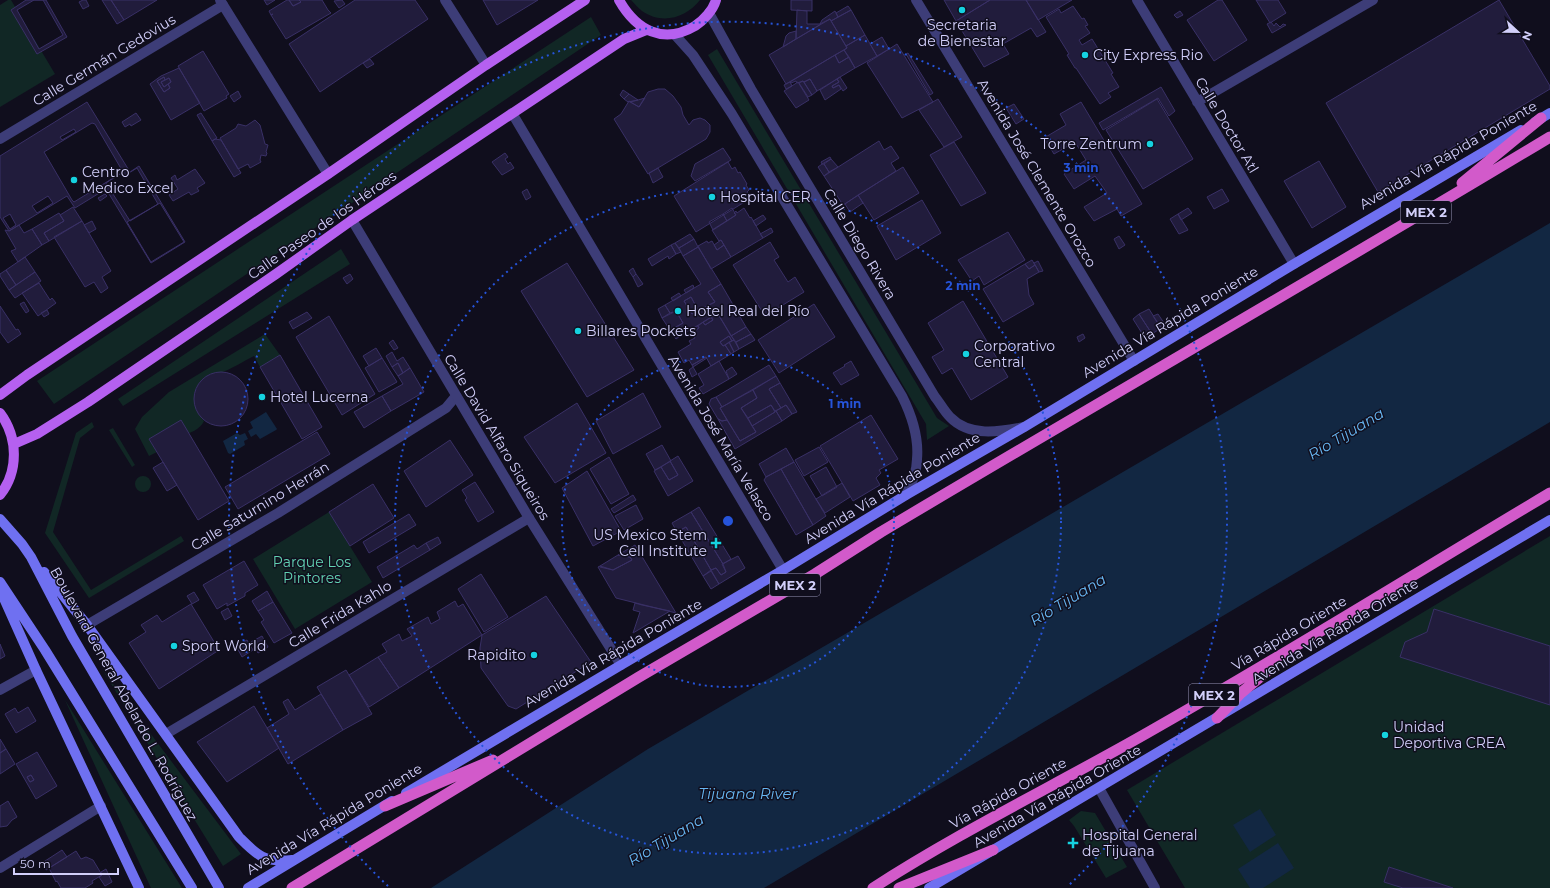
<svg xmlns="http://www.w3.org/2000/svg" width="1550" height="888" font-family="Montserrat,sans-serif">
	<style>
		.green { fill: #112725 }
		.water { fill: #122742 }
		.building { fill: #211c3c; stroke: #393066; fill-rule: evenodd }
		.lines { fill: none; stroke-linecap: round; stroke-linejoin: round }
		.minor { stroke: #3d3d78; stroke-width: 10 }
		.tertiary { stroke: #3d3d78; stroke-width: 10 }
		.secondary { stroke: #6f70f1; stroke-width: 10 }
		.primary { stroke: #b560f0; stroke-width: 10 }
		.trunk { stroke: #d25aca; stroke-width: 11 }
		.ring { fill: none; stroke: #2654da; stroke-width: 2; stroke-dasharray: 2 4 }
		.poi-dot { fill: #15d2e0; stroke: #100e1d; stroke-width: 1.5 }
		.labels { text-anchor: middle; stroke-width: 3; stroke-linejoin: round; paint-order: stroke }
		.shield { fill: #100e1d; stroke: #9895b8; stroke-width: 1 }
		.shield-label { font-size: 13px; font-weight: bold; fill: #d2cffa }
		.poi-label { font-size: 14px; fill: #d2cffa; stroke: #100e1d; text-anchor: start }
		.street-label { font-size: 14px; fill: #d2cffa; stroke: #100e1d }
		.park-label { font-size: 14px; fill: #62d3b3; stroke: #100e1d }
		.water-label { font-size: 15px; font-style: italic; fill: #66b5f1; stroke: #100e1d }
		.centre { fill: #2654da; stroke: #100e1d; stroke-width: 2 }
		.ring-label { font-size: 12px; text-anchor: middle; font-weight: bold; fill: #2654da; stroke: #100e1d; stroke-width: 3; stroke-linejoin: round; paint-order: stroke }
	</style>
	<rect width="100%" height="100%" fill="#100e1d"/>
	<path class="green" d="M8,0H11L55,74L0,107V5Z
		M631,0H700C686,18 662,25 642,11C638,8 635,4 631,0Z
		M591,17L601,35L54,404L37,381Z
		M717,49L937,418L949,426L927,440L926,424L708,55Z
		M341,249L350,264L123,406L118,399Z
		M265,334L280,355L260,367L254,356C244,361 230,370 220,373C216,373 212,373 208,376C190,385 192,407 204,421C196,438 166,437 149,439L157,452L149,456L135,429L142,417L169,392Z
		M92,422L94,427L80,438L53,532L91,590L181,536L184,541L89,598L45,533L76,433Z
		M113,428L135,465L132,467L109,430Z
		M135 484a8 8 0 1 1 16 0a8 8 0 1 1-16 0Z
		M329,512L372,582L295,629L253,559Z
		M1550,536V888H1185L1127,790Z
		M102,669L241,854L223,866Z
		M65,700L182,888H151L150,886Z
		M1081,811L1095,813L1127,867L1106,878L1074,826L1069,820Z"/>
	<path class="water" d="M1550,223V422L764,888H431L648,749Z
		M266,412L277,429L276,430L260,439L256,434L251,437L248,431L253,428L250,422Z
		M237,433L240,435L245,433L248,439L244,441L245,445L230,454L228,453L223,441Z
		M1260,809L1276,835L1250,852L1233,825Z
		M1278,843L1294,868L1263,888H1250L1238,869Z"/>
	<path class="building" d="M26,0H46L67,37L37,54L11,10Z
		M34,0H43L63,35L39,49L17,10Z
		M83,0H86L89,6L83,9L79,2Z
		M102,0H111L124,20L117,24Z
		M111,0H157L124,20Z
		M264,0H275L267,5Z
		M287,0H289L293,6L301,2L299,0H322L328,10L331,13L286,39L271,15L273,14L271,15L269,11Z
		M289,0H299L301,2L293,6Z
		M342,0L345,4L339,8L334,1Z
		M355,0H415L428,19L320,92L289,44Z
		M483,0H538L497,25Z
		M791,0H812V11L791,10Z
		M944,0H990L956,21Z
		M990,0H1026L1046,32L1037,37L1031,28L1003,44L1009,54L984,67L956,21Z
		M1026,0H1072L1038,20Z
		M1218,0H1222L1247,40L1214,61L1187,20Z
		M1256,0H1278L1286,13L1270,23Z
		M1499,0L1550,86V89L1378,192L1326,103Z
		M848,6L851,10L838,17L836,13Z
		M1073,6L1082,19L1084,18L1088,25L1085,26L1090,33L1079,40L1082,45L1092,39L1113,73L1111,74L1119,87L1108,93L1111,97L1100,104L1076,68H1075L1067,55L1069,54L1046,17L1059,9L1061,13Z
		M797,10L807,11V24H821L796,39Z
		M851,10L865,35L846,46L831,21Z
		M835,11L838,17L831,21L830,19L820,24L822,20Z
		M1180,11L1183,15L1177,18L1174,15Z
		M830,19L847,48L786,84L769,55Z
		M1271,22L1274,26L1276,23L1280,27L1283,24L1286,25L1272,33L1267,24Z
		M796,31V39L783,47L786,36L789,33Z
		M865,35L877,56L855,68L844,50L847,48L846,46Z
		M882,37L889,49L877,56L870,44Z
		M897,44L933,102L902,118L867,63Z
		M844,50L849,57L839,63L835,55Z
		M203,51L229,94L226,96L227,98L204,111L178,66Z
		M908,53L933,93L930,95L906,54Z
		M835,55L839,63L849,57L855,68L817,91L810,79L804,82L803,81L797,83L796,81L791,83L790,82Z
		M370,59L374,64L367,68L363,63Z
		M179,68L200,103L171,120L150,84L161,76ZM164,77L165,80L169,78L171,82L168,84L170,88L164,92L157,81Z
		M164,77L165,80L161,82L164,87L168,84L170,88L164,92L157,81Z
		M840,77L847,88L843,91L839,85L833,88L832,86L839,82L837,79Z
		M169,78L171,82L164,87L161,82Z
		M810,79L817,91L812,95L804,82Z
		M837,79L839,82L832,86L833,88L839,85L841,89L825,100L820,90Z
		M803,81L812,95L808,97L799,83Z
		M790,82L792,86L786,89L784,85Z
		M798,82L809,100L796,108L784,91Z
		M1161,87L1175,111L1169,116L1158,98L1103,130L1099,123Z
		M658,89H665L673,96L681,107L683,115L689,125L693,120L700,118L705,120L710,125V132L706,139L648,174L614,119L621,114L629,101L639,107L648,92Z
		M623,90L629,94L624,99L620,95Z
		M238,91L241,97L234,102L230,96Z
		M629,94L638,100L628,102L624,99Z
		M645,98L639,107L630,102L638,100Z
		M938,99L962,137L944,147L919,110Z
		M1157,99L1193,159L1143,189L1106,130Z
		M87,102L130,172L139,166L185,242L151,263L106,189L75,208L67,196L9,231L0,217V156Z
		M1081,102L1142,204L1121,216L1117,209L1094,221L1084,207L1107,193L1095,176L1074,189L1064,174L1086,160L1075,142L1054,154L1044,138L1066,125L1060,114Z
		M1014,104L1024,119L1016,124L1006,108Z
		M136,113L141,120L131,126L130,124L125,127L122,122Z
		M201,113L217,138L212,141L197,115Z
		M255,120L260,125L265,144L268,145L266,152L267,153L266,156L261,155L260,160L261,162L250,168L248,164L238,169L220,138L236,128L238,124L246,126Z
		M92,123L95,124L123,172L74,202L72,200L44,152Z
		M74,129L76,132L62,140L60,137Z
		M215,139L221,140L241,173L234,177L212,141Z
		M879,141L884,150L891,146L899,158L891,163L896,171L843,205L824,176Z
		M954,142L986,193L961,206L930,155Z
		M723,148L731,160L695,181L691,176L695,164Z
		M505,153L508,157L505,159L508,164L510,162L514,168L502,175L492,162Z
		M830,157L831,159L822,164L821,162Z
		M831,159L838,167L829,172L824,164Z
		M1319,161L1346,207L1312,228L1284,181Z
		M728,162L732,169L735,167L738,173L740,172L747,184L746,185L749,190L747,192L751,198L696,232L674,196Z
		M822,164H824L829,172L824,176L818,167Z
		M903,167L919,193L874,220L858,195Z
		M137,168L158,204L130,221L106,183L122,173L124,176Z
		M658,168L663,177L653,183L649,173Z
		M195,169L205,183L197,188L199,191L191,195L189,192L173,201L169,195L178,189L171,178L175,175L177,180Z
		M527,189L531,197L526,200L522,192Z
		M1222,189L1229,201L1214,209L1207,197Z
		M105,194L107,196L100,201L98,198Z
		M858,195L863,203L850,212L845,204Z
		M48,196L53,203L37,213L32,206Z
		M922,200L941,233L896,260L877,226Z
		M160,203L184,242L151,262L127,222Z
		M73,207L82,221L49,241L44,233L64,221L60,215Z
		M732,208L736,215L727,221L723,214Z
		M744,208L750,218L751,217L763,238L731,257L721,240L719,241L712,230L736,215L734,213L736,211L737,213Z
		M1188,208L1192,213L1181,220L1178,214Z
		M59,213L64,221L44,233L49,241L42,245L32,229Z
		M10,214L16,225L10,229L3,218Z
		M723,214L727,221L713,230L709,222Z
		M1178,214L1188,230L1179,234L1170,219Z
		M763,215L766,219L756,226L753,221Z
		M82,221L111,271L102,277L108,288L101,293L94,282L85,287L54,237Z
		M92,221L96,229L89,233L84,225Z
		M19,225L24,233L32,229L42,245L18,262L11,251L16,249L5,230L9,231Z
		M771,228L773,232L763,238L760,234Z
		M1008,232L1025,260L984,285L979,276L972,281L958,260Z
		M690,234L694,239L679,248L675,243Z
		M1119,236L1125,245L1119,249L1114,239Z
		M694,239L698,247L683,256L679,248Z
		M721,240L724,245L717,250L714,245Z
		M707,241L708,243L712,241L717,250L724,245L731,257L711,269L698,246Z
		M770,242L779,257L774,260L788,282L795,277L804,292L765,316L733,265Z
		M675,243L681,252L676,254L671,245Z
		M671,245L676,254L669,259L668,256L652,266L648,259Z
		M698,247L721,284L708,292L715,302L705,307L712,317L683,334L678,326L683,323L676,311L670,313L665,305L701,284L683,256ZM691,297L698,310L692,314L684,301Z
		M25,257L35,272L16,285L6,270Z
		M1032,260L1035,265L1029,269L1025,264Z
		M1038,261L1043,271L1039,272L1034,263Z
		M567,263L634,370L587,397L521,291Z
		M1025,264L1029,269L1035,265L1039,272L1027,279L1029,295L1034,304L1003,322L983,289Z
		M633,268L636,274L633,277L629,271Z
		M6,270L16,285L9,290L0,276V274Z
		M35,272L41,281L15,298L9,290Z
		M350,274L353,279L347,284L343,278Z
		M636,274L643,284L638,287L633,277Z
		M39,283L50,300L52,298L56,303L38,316L22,293Z
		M721,284L746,327L731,336L718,314L712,317L705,307L715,302L708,292Z
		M693,285L694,288L686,293L684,290Z
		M679,293L681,296L673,301L671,298Z
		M691,297L698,310L692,314L684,301Z
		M963,301L1008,377L971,400L952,368L942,374L932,357L944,350L928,323Z
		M24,302L29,311L26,313L20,304Z
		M814,304L835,337L779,373L758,340Z
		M665,305L670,313L662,318L658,309Z
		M0,306L16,330L18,329L21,334L8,343L0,332Z
		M1149,309L1161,328L1152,334L1139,314Z
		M47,310L49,314L44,317L41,313Z
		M676,311L683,323L670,330L662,318Z
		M307,312L312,318L293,329L289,322Z
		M718,314L734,340L732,341L729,336L720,342L723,346L725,345L731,354L711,366L706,357L692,365L689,360L684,363L678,352L691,344L689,341L695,338L692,333L699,328L698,326L703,322L705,325L713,320L711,317Z
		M1139,314L1152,334L1145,338L1133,319Z
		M1158,314L1166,326L1161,328L1153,316Z
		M329,316L375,394L342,415L296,337Z
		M711,317L713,320L705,325L703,322Z
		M678,326L683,334L676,339L670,330Z
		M698,326L699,328L691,333L690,330Z
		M746,327L751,334L736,342L731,336Z
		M751,334L755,340L739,349L736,342Z
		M1083,334L1085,338L1079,342L1077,337Z
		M729,336L732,341L723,346L720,342Z
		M393,340L398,348L394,350L389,343Z
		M734,340L739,349L734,352L729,342Z
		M729,342L734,352L731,354L725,345Z
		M376,348L382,358L369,366L363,356Z
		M392,352L397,361L403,357L410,368L403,373L398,363L392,367L386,356Z
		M280,355L322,427L302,439L260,367Z
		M706,357L707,358L693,367L692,365Z
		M382,358L397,382L379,392L365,368Z
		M719,361L729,379L703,394L699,388L704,385L698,374Z
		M851,361L859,375L841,385L833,373L845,366L844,365Z
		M398,363L403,373L398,376L392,367Z
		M769,365L776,376L722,407L716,397Z
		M693,367L697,374L692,377L689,370Z
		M732,367L737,374L729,379L726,371Z
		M410,368L424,392L391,411L382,396L403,384L398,376Z
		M194 399a27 27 0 1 1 54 0a27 27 0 1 1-54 0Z
		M776,376L780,383L769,389L781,408L775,411L771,405L748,418L741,408L757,398L753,390Z
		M780,383L797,412L792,414L786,405L781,408L769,389Z
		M753,390L757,398L741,408L756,432L740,441L720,408Z
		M643,393L661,427L613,454L596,421Z
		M382,396L391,411L364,428L354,412Z
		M716,397L722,407L720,408L727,420L722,421L718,419L709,404L711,399Z
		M577,403L606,453L555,483L524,437Z
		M771,405L775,412L752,426L748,418Z
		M786,405L792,414L782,421L776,411Z
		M775,411H776L782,421L735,449L718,419L722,421L727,420L740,441L756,432L752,426L775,412Z
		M871,415L898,459L879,470L881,473L876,478L880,485L853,501L820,446Z
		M181,420L229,501L198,520L149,439Z
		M317,432L330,454L238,509L225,487Z
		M450,440L473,475L426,507L404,471Z
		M662,445L671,461L655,470L646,454Z
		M819,447L828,462L804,476L795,460Z
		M786,448L794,462L766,477L759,464Z
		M678,456L693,481L668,496L654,471L661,467L669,480L678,475L670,461Z
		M609,457L629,494L611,504L590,469Z
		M670,461L678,475L669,480L661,467Z
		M163,462L177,485L167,491L153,468Z
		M794,462L826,516L813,525L781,469Z
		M826,467L837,487L822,496L810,476Z
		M781,469L813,525L796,535L764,480L766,477Z
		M587,471L621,531L593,546L562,488Z
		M475,482L494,512L478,522L465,500L467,498L462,490Z
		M842,483L850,497L825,513L816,499Z
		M373,484L394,518L350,546L329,512Z
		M633,495L636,500L614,513L611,509Z
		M636,505L643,519L624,530L615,516Z
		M699,507L731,559L723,564L691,512Z
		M691,512L723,564L726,572L721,575L716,568L711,570L686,527L677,532L672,523Z
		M409,514L416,525L369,553L363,542Z
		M686,527L711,570L703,576L677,532Z
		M438,537L441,543L430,550L426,543Z
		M426,543L430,550L383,578L377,567L414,545L417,549Z
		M635,545L676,613L616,598L598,567L600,566L613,570L632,560L630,557L618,555Z
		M618,555L630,557L632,560L613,570L600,567V566Z
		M738,556L745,568L719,584L711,570L716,568L721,575L726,572L722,564Z
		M244,561L258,585L245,593V596L227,606V603L217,609L203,585Z
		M711,571L719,584L711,589L703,576Z
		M481,574L508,617L484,632L458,589Z
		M267,591L273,602L258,611L252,601Z
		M194,592L199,600L192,604L187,596Z
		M546,596L591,662L516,709L508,706L481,668L480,648L482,635Z
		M455,601L458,607L463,604L482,635L399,688L378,657L387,652L382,644L399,634L402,641L412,636L407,629L428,617L431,624L440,619L437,612Z
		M273,602L292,633L274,643L261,622L264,620L258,611Z
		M635,603L642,605L670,611L633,633L640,612L633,610Z
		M191,604L219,650L159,689L129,643L146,632L141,625L157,615L162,622Z
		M228,608L232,616L225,620L221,612Z
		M1434,609L1550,646V705L1400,657L1405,642L1427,632Z
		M262,636L268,647L258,653L251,642Z
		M247,640L253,650L242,657L236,646Z
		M0,644L5,656L0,659Z
		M378,657L399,688L369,707L349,675Z
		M346,670L372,714L343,730L317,687Z
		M321,694L343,730L288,764L267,728L289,714L283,702L288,699L295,710Z
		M254,706L279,748L227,782L197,742Z
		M28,707L36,721L16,733L5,714L15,708L18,713Z
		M0,739L6,749L0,753Z
		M6,749L15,764L0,774V753Z
		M37,752L57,786L36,799L16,764ZM31,775L34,780L30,782L27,777Z
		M31,775L34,780L30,782L27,777Z
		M8,801L17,817L12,820L7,826L0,827V806Z
		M62,850L67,857L46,870L42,863Z
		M76,851L81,859L86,857L93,860L102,875L92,881L93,883L85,888H61L57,881L56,882L49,868Z
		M1389,867L1453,888H1403L1384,882Z
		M106,869L112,882L105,886L99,877L102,875L101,872Z"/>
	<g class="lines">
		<path class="minor" d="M445,0L486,65
			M916,0L1134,361
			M512,113L783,570
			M0,139L223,5
			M87,625L278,513L446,408L456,396
			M0,690L36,670
			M166,734L529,518
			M0,868L101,806"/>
		<path class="tertiary" d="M220,0L328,174
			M1137,0L1294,264
			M709,13L751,89L935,397C940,403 944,411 950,417C969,437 999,432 1024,427
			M675,35L693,55L732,114L902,396C912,416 919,437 917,459C917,472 911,484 906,495
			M1197,102L1373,0
			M352,220L529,518L621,665
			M1099,788L1155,888"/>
		<path class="secondary" d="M1535,122L1550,113
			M0,519L22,544L31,557L72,636L219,888
			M44,572L87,625L239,837C257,855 264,863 292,860
			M0,582L45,650L192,888
			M2,594L36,670L139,888
			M406,793L621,665L783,570L906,495L1026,426L1294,264L1521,130
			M248,888L392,801
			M929,888C1136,766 1343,642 1550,520"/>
		<path class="primary" d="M619,0C636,30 663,45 695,26C704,20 713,10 716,0
			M0,395L27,375L328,174L486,65L585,0
			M0,413C18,437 19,471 0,495
			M14,444L37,434L88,402L276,274L352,220L624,39L646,30"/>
		<path class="trunk" d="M1462,183L1541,118
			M1217,718L1241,693L1272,667
			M385,806L493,760
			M292,888L639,677L815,574L881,532C1104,399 1328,271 1550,137
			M873,888C961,831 1056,785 1147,733C1283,656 1416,573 1550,493
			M899,888L993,850"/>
	</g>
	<g class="ring">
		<circle cx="728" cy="521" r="166"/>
		<circle cx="728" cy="521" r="333"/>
		<path d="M388 886A499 499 0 1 1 1068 886"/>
	</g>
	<g class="poi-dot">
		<circle cx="962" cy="10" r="4"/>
		<circle cx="1085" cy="55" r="4"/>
		<circle cx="1150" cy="144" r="4"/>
		<circle cx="74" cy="180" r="4"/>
		<circle cx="712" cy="197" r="4"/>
		<circle cx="678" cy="311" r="4"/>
		<circle cx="578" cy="331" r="4"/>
		<circle cx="966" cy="354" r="4"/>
		<circle cx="262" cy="397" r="4"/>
		<path d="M714 537h4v4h4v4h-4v4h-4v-4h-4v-4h4z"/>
		<circle cx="174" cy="646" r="4"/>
		<circle cx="534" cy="655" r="4"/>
		<circle cx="1385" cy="735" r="4"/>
		<path d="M1071 837h4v4h4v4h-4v4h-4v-4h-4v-4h4z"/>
	</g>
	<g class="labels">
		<g class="shield">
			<rect x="1401" y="201" width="50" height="22" rx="3"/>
			<rect x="770" y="574" width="50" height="22" rx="3"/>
			<rect x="1189" y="684" width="50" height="22" rx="3"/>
		</g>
		<g class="shield-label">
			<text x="1426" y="217">MEX 2</text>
			<text x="795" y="590">MEX 2</text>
			<text x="1214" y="700">MEX 2</text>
		</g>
		<g class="poi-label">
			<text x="962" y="30" text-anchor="middle">Secretaria<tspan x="962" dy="16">de Bienestar</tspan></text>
			<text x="1093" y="60">City Express Rio</text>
			<text x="1142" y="149" text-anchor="end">Torre Zentrum</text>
			<text x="82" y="177">Centro<tspan x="82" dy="16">Medico Excel</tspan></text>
			<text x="720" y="202">Hospital CER</text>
			<text x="686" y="316">Hotel Real del Río</text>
			<text x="586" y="336">Billares Pockets</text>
			<text x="974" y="351">Corporativo<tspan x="974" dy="16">Central</tspan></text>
			<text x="270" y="402">Hotel Lucerna</text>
			<text x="707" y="540" text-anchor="end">US Mexico Stem<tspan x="707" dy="16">Cell Institute</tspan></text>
			<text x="182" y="651">Sport World</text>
			<text x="526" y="660" text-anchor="end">Rapidito</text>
			<text x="1393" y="732">Unidad<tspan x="1393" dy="16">Deportiva CREA</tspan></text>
			<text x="1082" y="840">Hospital General<tspan x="1082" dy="16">de Tijuana</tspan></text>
		</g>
		<g class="street-label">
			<text transform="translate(104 60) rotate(-31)" y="5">Calle Germán Gedovius</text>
			<text transform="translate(1227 125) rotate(59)" y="5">Calle Doctor Atl</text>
			<text transform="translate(1448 155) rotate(-30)" y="5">Avenida Vía Rápida Poniente</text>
			<text transform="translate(1037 173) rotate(59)" y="5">Avenida José Clemente Orozco</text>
			<text transform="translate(322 225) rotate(-35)" y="5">Calle Paseo de los Héroes</text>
			<text transform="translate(860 244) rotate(59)" y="5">Calle Diego Rivera</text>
			<text transform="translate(1170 322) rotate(-31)" y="5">Avenida Vía Rápida Poniente</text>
			<text transform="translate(497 437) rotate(59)" y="5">Calle David Alfaro Siqueiros</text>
			<text transform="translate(721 438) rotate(59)" y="5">Avenida José María Velasco</text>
			<text transform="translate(892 488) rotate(-31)" y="5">Avenida Vía Rápida Poniente</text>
			<text transform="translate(260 506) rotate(-31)" y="5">Calle Saturnino Herrán</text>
			<text transform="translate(340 614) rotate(-31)" y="5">Calle Frida Kahlo</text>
			<text transform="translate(1335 631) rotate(-31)" y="5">Avenida Vía Rápida Oriente</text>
			<text transform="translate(1289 633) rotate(-31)" y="5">Vía Rápida Oriente</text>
			<text transform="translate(613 653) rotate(-30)" y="5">Avenida Vía Rápida Poniente</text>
			<text transform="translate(124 694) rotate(61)" y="5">Boulevard General Abelardo L. Rodríguez</text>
			<text transform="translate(1008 793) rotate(-29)" y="5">Vía Rápida Oriente</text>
			<text transform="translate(1057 796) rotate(-30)" y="5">Avenida Vía Rápida Oriente</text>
			<text transform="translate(334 819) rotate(-31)" y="5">Avenida Vía Rápida Poniente</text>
		</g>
		<g class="park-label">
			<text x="312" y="567">Parque Los<tspan x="312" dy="16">Pintores</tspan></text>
		</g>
		<g class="water-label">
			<text transform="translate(1346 434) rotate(-31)" y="5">Río Tijuana</text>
			<text transform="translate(1068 600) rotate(-31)" y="5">Río Tijuana</text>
			<text x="748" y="799">Tijuana River</text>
			<text transform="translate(666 840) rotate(-31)" y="5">Río Tijuana</text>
		</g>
	</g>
	<circle cx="728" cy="521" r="6" class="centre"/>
	<g class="ring-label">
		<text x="1081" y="172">3 min</text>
		<text x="963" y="290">2 min</text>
		<text x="845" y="408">1 min</text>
	</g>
	<g transform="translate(1518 32) rotate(112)" stroke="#100e1d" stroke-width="3" paint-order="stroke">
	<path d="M0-3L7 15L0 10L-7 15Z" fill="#d2cffa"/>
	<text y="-6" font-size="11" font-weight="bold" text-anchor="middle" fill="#d2cffa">N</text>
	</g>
	<path d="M14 868v6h104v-6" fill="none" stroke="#d2cffa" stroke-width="2"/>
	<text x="20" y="868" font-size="12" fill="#d2cffa" stroke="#100e1d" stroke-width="3" paint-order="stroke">50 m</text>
</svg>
